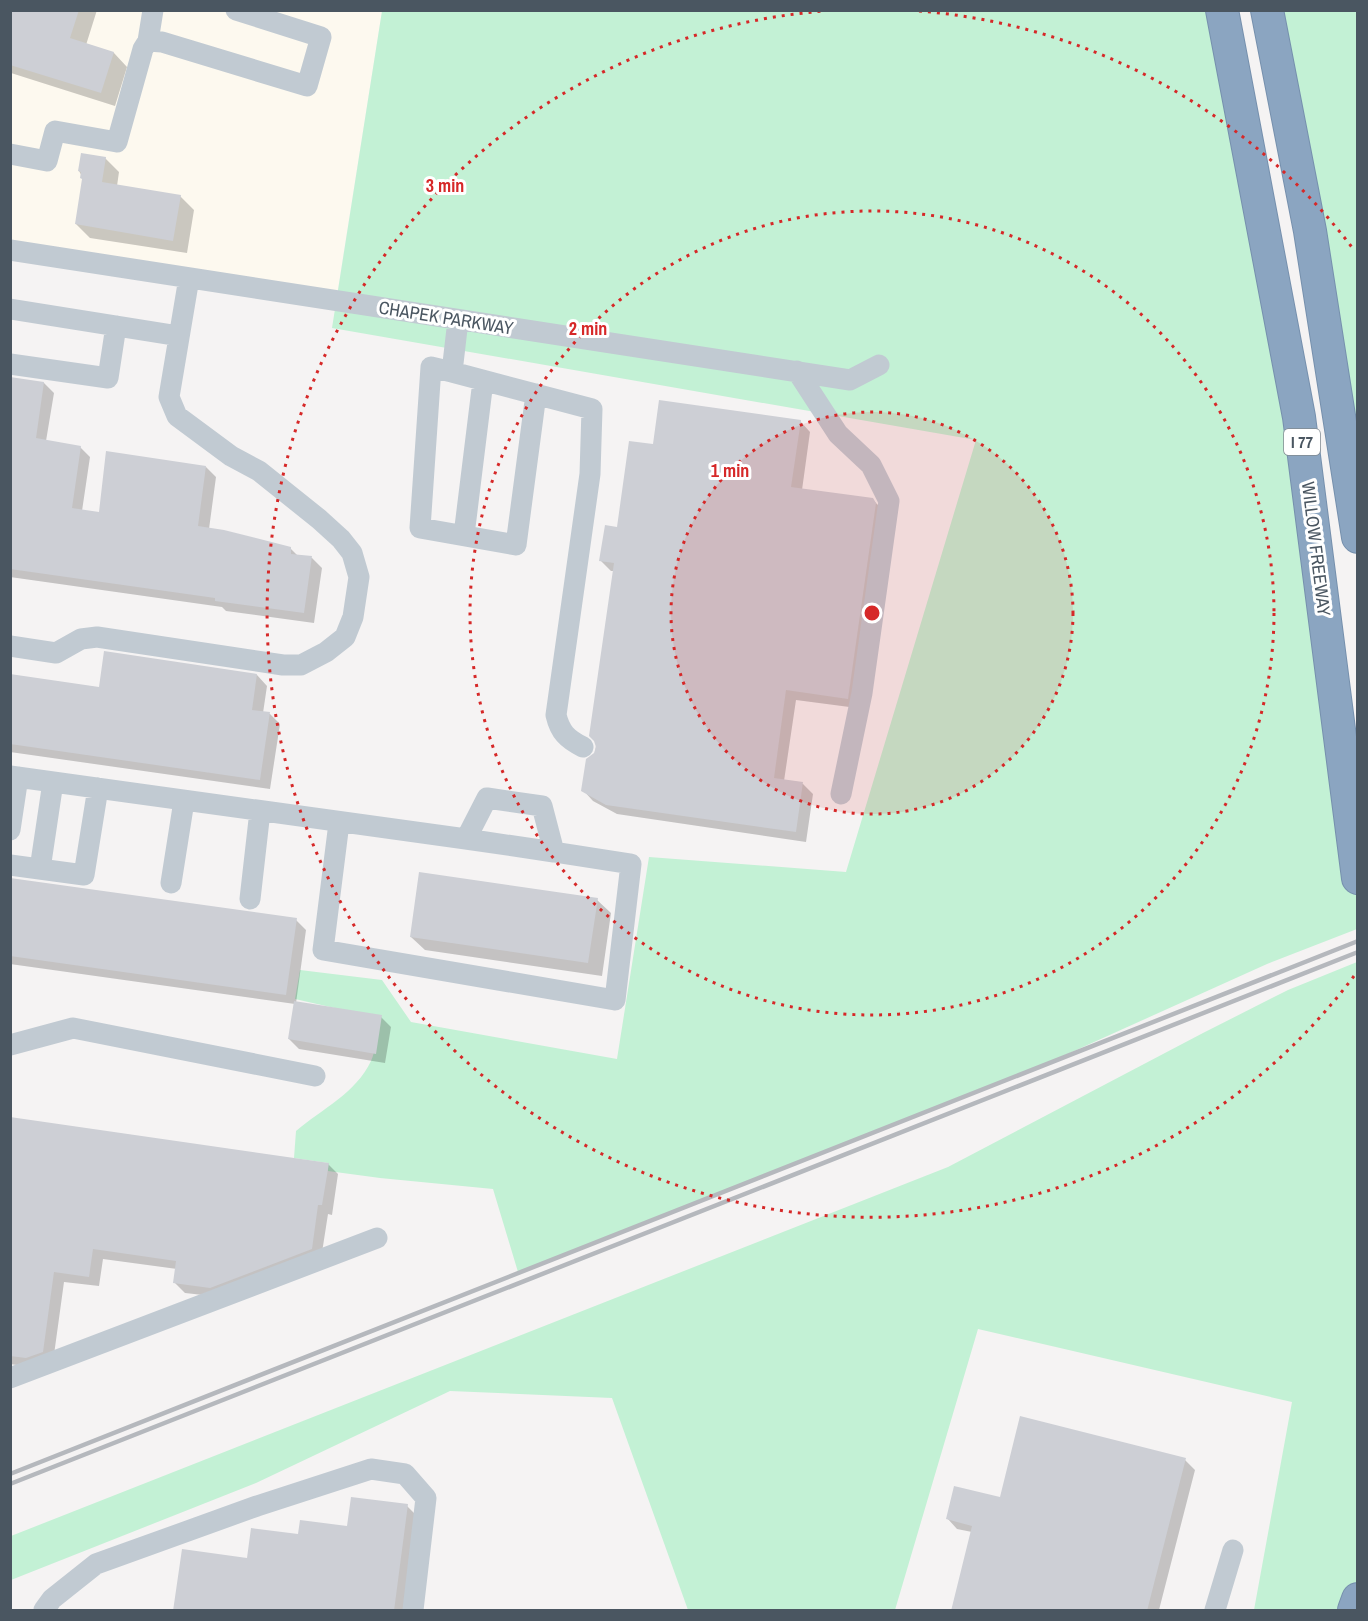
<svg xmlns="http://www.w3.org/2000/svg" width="1368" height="1621" font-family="'Archivo Narrow',sans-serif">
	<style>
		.commercial { fill: #fdf9ef }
		.green { fill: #c3f1d5 }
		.shadow { fill: #0003 }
		.building { fill: #cdcfd5 }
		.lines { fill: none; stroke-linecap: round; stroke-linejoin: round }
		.highway-casing { stroke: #7690ad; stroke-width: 34 }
		.minor { stroke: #c1cad2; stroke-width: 21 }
		.highway { stroke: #8ba5c1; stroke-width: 32 }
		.rail { stroke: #b5b8bd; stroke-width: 4.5 }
		.ring { fill: none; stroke: #d62828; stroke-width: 3; stroke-dasharray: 3 6 }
		.labels { text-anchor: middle; stroke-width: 6; stroke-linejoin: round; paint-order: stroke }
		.shield { fill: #fff; stroke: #808990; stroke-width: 1.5 }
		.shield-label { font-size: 16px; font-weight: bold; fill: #4a5661 }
		.street-label { font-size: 18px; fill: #4a5661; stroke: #fff }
		.centre { fill: #d62828; stroke: #fff; stroke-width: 3 }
		.ring-label { font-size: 18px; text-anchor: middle; font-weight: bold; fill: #d62828; stroke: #fff; stroke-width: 6; stroke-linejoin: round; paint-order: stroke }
	</style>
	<rect width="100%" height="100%" fill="#f5f3f3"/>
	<path class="commercial" d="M10,11H382L336,301L11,250Z"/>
	<path class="green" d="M382,11H1222L1356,853L1357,929L1267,964L1052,1061L518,1272L493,1189L380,1178L328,1171V1163L294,1158L296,1131C322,1109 356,1093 371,1061C376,1050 376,1036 379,1024L348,1011L295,999L300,970L382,980L411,1022L617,1059L649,857L846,872L976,440L332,328Z
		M1267,11H1357V537Z
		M1357,962L1358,1599L1354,1610H1254L1292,1402L978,1329L895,1610H688L612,1398L450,1391L256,1483L11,1580V1536L948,1167L1203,1033L1288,990Z"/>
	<path class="shadow" d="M12,10H97L86,45L114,53L127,67L115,106L11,73Z
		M105,158L119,172L117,186L180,196L194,210L187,253L90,238L76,224L84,180L79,171Z
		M10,378L44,383L54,393L46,441L80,447L90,457L82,511L100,513L206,467L216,477L209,529L290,548L298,556L312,558L322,568L314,623L226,611L222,607L10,577Z
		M800,421L810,432L802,490L873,500L883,510L857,708L796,700L784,781L803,784L813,794L806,842L617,814L593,801L583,790L595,754L615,571H611L601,561L618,529L654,446Z
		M10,675L101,688L257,675L267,686L263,713L270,714L280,724L270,789L10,752Z
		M10,879L296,920L306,930L296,1003L381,1017L391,1027L385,1063L299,1049L289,1039L295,1004L10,964Z
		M597,900L611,913L602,976L425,950L411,937Z
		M10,1118L328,1164L338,1174L332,1215L328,1214L321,1259L221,1297L185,1293L175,1283L177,1269L103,1259L99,1286L64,1282L53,1362L37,1368L10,1364Z
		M1185,1460L1195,1470L1159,1610H952L972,1532L957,1529L947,1518L1001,1499Z
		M407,1506L417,1516L405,1610H175L248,1560L299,1536L349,1528Z"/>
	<path class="building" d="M10,10H79L70,38L114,52L101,93L10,65Z
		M81,153L106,157L102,182L181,195L173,241L75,224L82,179L80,178L81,172L78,171Z
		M10,377L44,382L36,438L81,446L72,508L99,512L106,451L206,466L198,526L224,530L291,547V554L312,556L304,613L215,601V598L10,569Z
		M659,400L801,420L791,487L873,498L876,503L848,699L786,690L774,778L803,782L796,832L606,805L581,791L586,759L594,753L596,747L594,741L589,736L614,563L599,561L605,525L617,527L629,441L653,444Z
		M104,651L257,674L252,710L270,712L260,780L10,744V674L99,687Z
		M419,872L598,898L588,963L410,937Z
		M10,878L297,918L286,995L10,956Z
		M294,1001L382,1015L376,1054L288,1039Z
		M10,1117L329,1163L322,1205H318L312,1249L210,1288L173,1283L176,1261L93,1249L89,1277L54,1272L43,1352L26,1358L10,1356Z
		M1020,1416L1186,1458L1147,1611H951L972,1526L946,1519L954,1486L1000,1497Z
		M351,1497L408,1504L394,1611H173L182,1549L247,1558L251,1528L298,1534L300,1520L347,1526Z"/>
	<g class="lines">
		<defs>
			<path id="highway" d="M1222,10L1299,417L1358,878
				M1267,10L1310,231L1358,537
				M1354,1610L1358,1599"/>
		</defs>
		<use href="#highway" class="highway-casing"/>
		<path class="minor" d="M148,41L153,10
			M10,154L47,161L55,131L117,142L143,49L148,41L162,42L307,86L321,37L236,10
			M10,250L850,380L879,365
			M10,309L179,336
			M458,320L452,372L592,409L590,474L556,715C560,732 567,739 583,747
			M10,364L108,378L116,326
			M797,371L838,434L871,465L889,501L862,693L841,794
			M452,372L431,367L420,528L516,545L536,394
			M464,535L483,381
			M10,646L56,653L81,639L97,637L283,665H301L326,652L345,637L353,617L359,577L352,553L341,539L319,519L259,471L231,456L177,416L169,397L189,278
			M10,776L466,839L487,798L542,806L554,852L631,864L615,1000L323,950L339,823
			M10,830L18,777
			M466,839L554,852
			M10,865L84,875L98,788
			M40,869L53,782
			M171,883L184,801
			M250,899L260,811
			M10,1045L73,1028L315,1076
			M10,1378L377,1238
			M44,1610L52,1599L96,1564L257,1506L371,1469L405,1474L426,1498L413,1610
			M1215,1610L1233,1550"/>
		<use href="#highway" class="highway"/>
		<path class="rail" d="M10,1474L1358,941
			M10,1484L1358,952"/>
	</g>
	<circle cx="872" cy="613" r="201" fill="#d62828" fill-opacity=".12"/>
	<g class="ring">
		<circle cx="872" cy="613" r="201"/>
		<circle cx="872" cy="613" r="402"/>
		<path d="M1354 976A604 604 0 1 1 825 11M919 11A604 604 0 0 1 1354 250"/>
	</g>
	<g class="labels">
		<rect class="shield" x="1284" y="429" width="36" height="26" rx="4.5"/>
		<g class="shield-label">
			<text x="1302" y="448">I 77</text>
		</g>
		<g class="street-label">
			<text transform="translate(446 318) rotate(9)" y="6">CHAPEK PARKWAY</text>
			<text transform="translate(1316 549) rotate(83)" y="6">WILLOW FREEWAY</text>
		</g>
	</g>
	<circle cx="872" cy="613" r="9" class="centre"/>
	<g class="ring-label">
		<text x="445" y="192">3 min</text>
		<text x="588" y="335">2 min</text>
		<text x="730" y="477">1 min</text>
	</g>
	<rect width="1368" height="1621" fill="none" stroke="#4a5661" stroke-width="24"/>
</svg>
